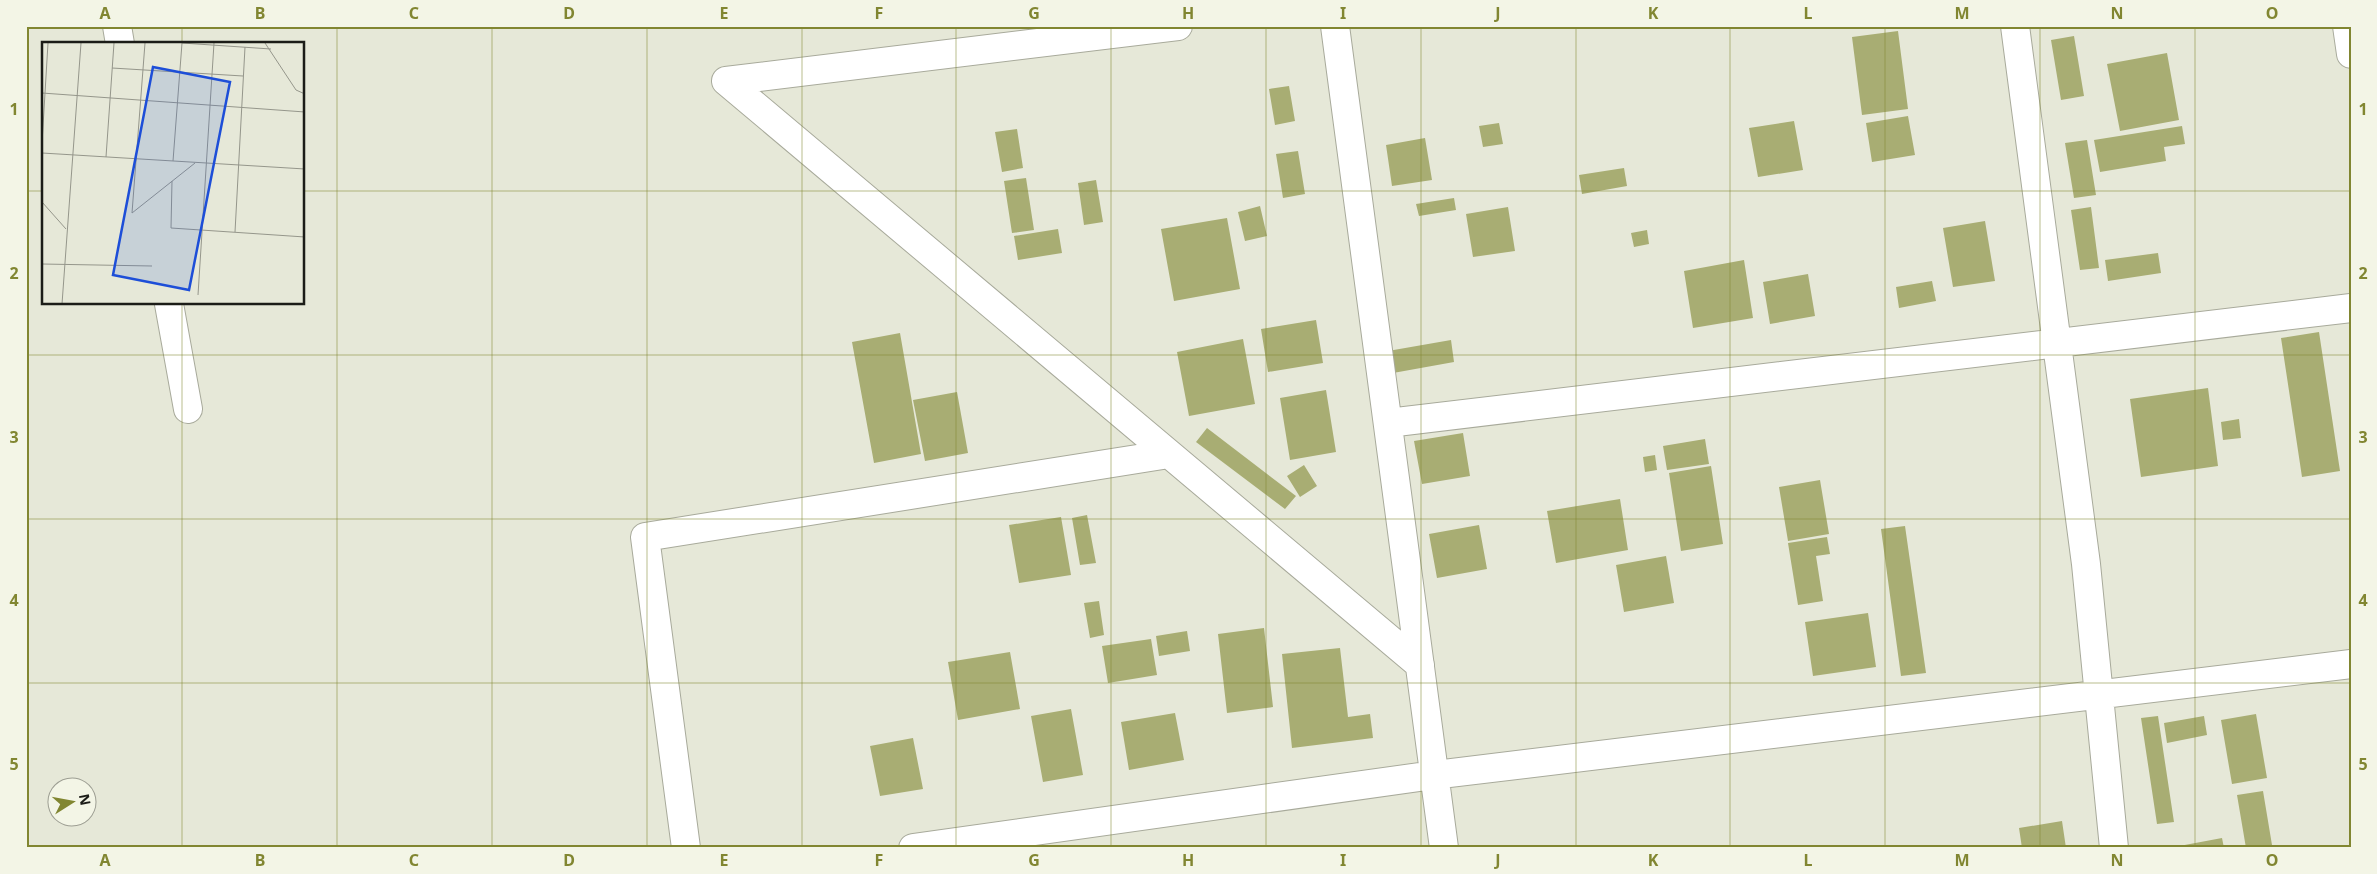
<svg xmlns="http://www.w3.org/2000/svg" width="2377" height="874" font-family="'Noto Sans',sans-serif">
	<style>
		.building { fill: #a8ad73 }
		.lines { fill: none; stroke-linecap: round; stroke-linejoin: round }
		.minor-casing { stroke: #a8aa9b; stroke-width: 30 }
		.minor { stroke: #fff; stroke-width: 28 }
		.grid { fill: none; stroke: #818631; stroke-width: 1; stroke-opacity: 0.55 }
		.inset-road { fill: none; stroke: #95968b; stroke-width: 1 }
		.view { fill: #1d4ed8; fill-opacity: 0.15; stroke: #1d4ed8; stroke-width: 2.5 }
		.inset-edge { fill: none; stroke: #1b1c17; stroke-width: 2.5 }
		.neatline { fill: none; stroke: #818631; stroke-width: 2 }
		.grid-label { font-size: 16px; text-anchor: middle; font-weight: bold; fill: #818631 }
	</style>
	<rect width="100%" height="100%" fill="#e6e8d8"/>
	<path class="building" d="M1898,31L1908,109L1862,115L1852,37Z
		M2074,36L2084,96L2061,100L2051,40Z
		M2167,53L2179,120L2120,131L2107,64Z
		M1289,86L1295,121L1275,125L1269,89Z
		M1908,116L1915,155L1872,162L1866,123Z
		M1794,121L1803,170L1758,177L1749,128Z
		M1499,123L1503,144L1483,147L1479,126Z
		M2182,126L2185,144L2164,147L2166,161L2100,172L2094,140Z
		M1017,129L1023,168L1002,172L995,132Z
		M1425,138L1432,180L1392,186L1386,145Z
		M2087,140L2096,195L2074,198L2065,143Z
		M1298,151L1305,194L1283,198L1276,154Z
		M1624,168L1627,186L1582,194L1579,175Z
		M1026,178L1034,230L1012,233L1004,181Z
		M1096,180L1103,222L1084,225L1078,183Z
		M1454,198L1456,210L1419,216L1416,204Z
		M1260,206L1267,236L1245,241L1238,212Z
		M1508,207L1515,251L1473,257L1466,214Z
		M2091,207L2099,268L2080,270L2071,210Z
		M1227,218L1240,289L1174,301L1161,229Z
		M1985,221L1995,281L1953,287L1943,228Z
		M1058,229L1062,253L1018,260L1014,236Z
		M1647,230L1649,244L1634,247L1631,233Z
		M2158,253L2161,273L2108,281L2105,260Z
		M1744,260L1753,318L1693,328L1684,271Z
		M1808,274L1815,316L1770,324L1763,282Z
		M1932,281L1936,301L1899,308L1896,287Z
		M1316,320L1323,363L1268,372L1261,329Z
		M2319,332L2340,471L2302,477L2281,338Z
		M900,333L921,454L874,463L852,342Z
		M1243,339L1255,404L1189,416L1177,352Z
		M1451,340L1454,362L1393,373L1388,351Z
		M2208,388L2218,466L2141,477L2130,399Z
		M1326,390L1336,452L1290,460L1280,398Z
		M957,392L968,453L925,461L913,400Z
		M2239,419L2241,438L2223,440L2221,422Z
		M1207,428L1296,496L1285,509L1196,442Z
		M1463,433L1470,476L1422,484L1414,441Z
		M1705,439L1709,464L1667,470L1663,446Z
		M1655,455L1657,470L1645,472L1643,457Z
		M1304,465L1317,486L1300,497L1287,476Z
		M1711,466L1723,544L1681,551L1669,473Z
		M1820,480L1829,534L1788,541L1779,487Z
		M1620,499L1628,550L1556,563L1547,511Z
		M1087,515L1096,563L1080,565L1072,518Z
		M1061,517L1071,575L1019,583L1009,525Z
		M1479,525L1487,569L1437,578L1429,534Z
		M1905,526L1926,673L1901,676L1881,529Z
		M1827,537L1830,554L1816,556L1823,601L1798,605L1788,543Z
		M1666,556L1674,603L1624,612L1616,565Z
		M1099,601L1104,635L1090,638L1084,603Z
		M1868,613L1876,667L1813,676L1805,622Z
		M1264,628L1273,707L1227,713L1218,634Z
		M1187,631L1190,651L1159,656L1156,636Z
		M1151,639L1157,675L1108,683L1102,646Z
		M1340,648L1348,717L1370,714L1373,738L1292,748L1282,654Z
		M1010,652L1020,709L958,720L948,662Z
		M1071,709L1083,775L1043,782L1031,716Z
		M1175,713L1184,760L1129,770L1121,722Z
		M2256,714L2267,778L2232,784L2221,720Z
		M2158,716L2174,822L2157,824L2141,718Z
		M2204,716L2207,735L2167,743L2164,723Z
		M913,738L923,789L880,796L870,746Z
		M2263,791L2272,845L2246,848L2237,795Z
		M2062,821L2066,848H2022L2019,828Z
		M2222,838L2224,848H2174V847Z"/>
	<g class="lines">
		<defs>
			<path id="minor" d="M117,26L120,44
				M1335,26L1444,848
				M2015,26L2086,564L2114,848
				M2347,26L2351,54
				M726,81L1420,665
				M726,81L1178,26
				M169,304L188,409
				M1388,423L2351,308
				M686,848L645,537L1169,454
				M913,848L1434,775L2351,664"/>
		</defs>
		<use href="#minor" class="minor-casing"/>
		<use href="#minor" class="minor"/>
	</g>
	<path class="grid" d="M182,26V44M337,26V848M492,26V848M647,26V848M802,26V848M956,26V848M1111,26V848M1266,26V848M1421,26V848M1576,26V848M1730,26V848M1885,26V848M2040,26V848M2195,26V848M26,191H44M304,191H2351M182,304V848M26,355H2351M26,519H2351M26,683H2351"/>
	<g transform="translate(42 42)">
		<rect width="262" height="262" fill="#e6e8d8"/>
		<path class="inset-road" d="M140,1L229,7M223,1L254,48L263,52M70,26L201,34M0,51L263,70M0,101L6,1M0,111L263,127M64,115L72,1M131,119L140,1M130,139L129,186L263,195M0,160L24,187M90,171L103,1M90,171L153,121M193,190L203,5M0,222L110,224M156,253L172,1M20,262L39,1"/>
		<path class="view" d="M111,25L188,40L147,248L71,233Z"/>
		<rect width="262" height="262" class="inset-edge"/>
	</g>
	<rect width="2377" height="874" fill="none" stroke="#f3f5e6" stroke-width="55"/>
	<g transform="translate(72 802) rotate(79)"><circle r="24" fill="#f3f5e6" stroke="#9d9e93"/>
	<path d="M0-4L9 19L0 12L-9 19Z" fill="#818631"/>
	<text y="-8" font-size="14" font-weight="bold" text-anchor="middle" fill="#1b1c17">N</text>
	</g>
	<rect x="28" y="28" width="2322" height="818" class="neatline"/>
	<g class="grid-label">
		<text x="105" y="19">A</text>
		<text x="260" y="19">B</text>
		<text x="414" y="19">C</text>
		<text x="569" y="19">D</text>
		<text x="724" y="19">E</text>
		<text x="879" y="19">F</text>
		<text x="1034" y="19">G</text>
		<text x="1188" y="19">H</text>
		<text x="1343" y="19">I</text>
		<text x="1498" y="19">J</text>
		<text x="1653" y="19">K</text>
		<text x="1808" y="19">L</text>
		<text x="1962" y="19">M</text>
		<text x="2117" y="19">N</text>
		<text x="2272" y="19">O</text>
		<text x="14" y="115">1</text>
		<text x="2363" y="115">1</text>
		<text x="14" y="279">2</text>
		<text x="2363" y="279">2</text>
		<text x="14" y="443">3</text>
		<text x="2363" y="443">3</text>
		<text x="14" y="606">4</text>
		<text x="2363" y="606">4</text>
		<text x="14" y="770">5</text>
		<text x="2363" y="770">5</text>
		<text x="105" y="866">A</text>
		<text x="260" y="866">B</text>
		<text x="414" y="866">C</text>
		<text x="569" y="866">D</text>
		<text x="724" y="866">E</text>
		<text x="879" y="866">F</text>
		<text x="1034" y="866">G</text>
		<text x="1188" y="866">H</text>
		<text x="1343" y="866">I</text>
		<text x="1498" y="866">J</text>
		<text x="1653" y="866">K</text>
		<text x="1808" y="866">L</text>
		<text x="1962" y="866">M</text>
		<text x="2117" y="866">N</text>
		<text x="2272" y="866">O</text>
	</g>
</svg>
